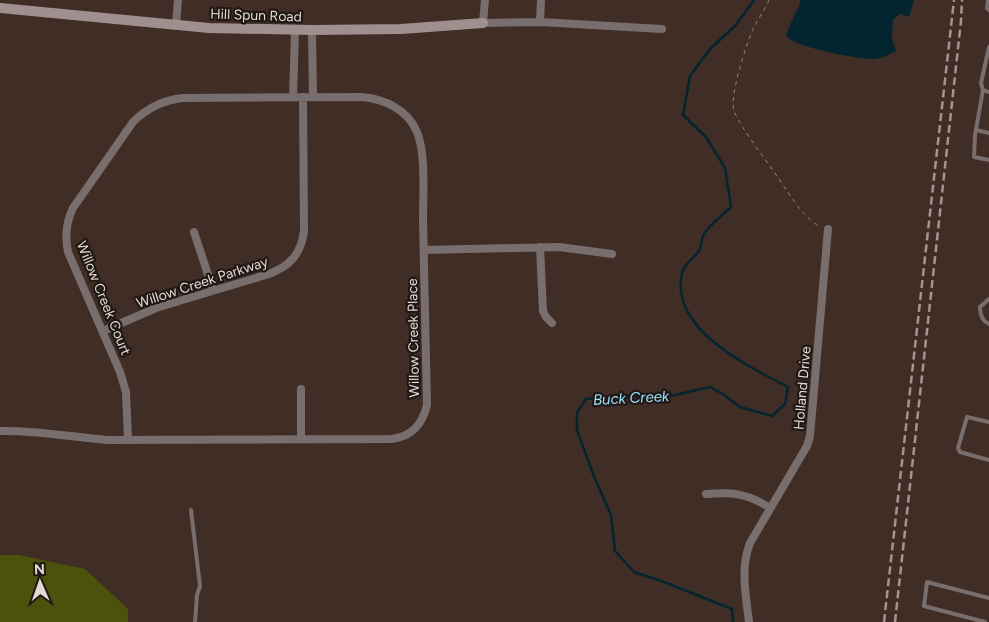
<svg xmlns="http://www.w3.org/2000/svg" width="989" height="622" font-family="Figtree,sans-serif">
	<style>
		.green { fill: #4a520b }
		.water { fill: #03252f }
		.lines { fill: none; stroke-linecap: round; stroke-linejoin: round }
		.stream { stroke: #03252f; stroke-width: 2.5 }
		.path { stroke: #93847e; stroke-width: 1; stroke-dasharray: 4 4; stroke-linecap: butt }
		.lane { stroke: #796e6e; stroke-width: 4 }
		.street { stroke: #796e6e; stroke-width: 8 }
		.secondary { stroke: #a08f8f; stroke-width: 10 }
		.rail { stroke: #a49590; stroke-width: 2.5; stroke-dasharray: 8 4; stroke-linecap: butt }
		.labels { text-anchor: middle; stroke-width: 4.5; stroke-linejoin: round; paint-order: stroke }
		.street-label { font-size: 14px; fill: #e4d8d3; stroke: #201814 }
		.water-label { font-size: 15px; font-style: italic; fill: #9ae4fe; stroke: #201814 }
	</style>
	<rect width="100%" height="100%" fill="#402d26"/>
	<path class="green" d="M0,555H19L85,569L128,609V622H0Z"/>
	<path class="water" d="M801,0H914L909,17L900,14L893,20L892,39L896,51C889,55 882,58 874,59C862,60 788,46 786,35C786,33 799,7 801,0Z"/>
	<g class="lines">
		<path class="stream" d="M733,622L732,609L664,582L634,572L615,551L611,515L593,474L577,430V413L586,399L629,396L666,397L710,387L723,394L740,407L772,416L785,404L788,387C748,366 669,329 682,273C684,263 696,257 700,249C702,244 701,238 704,234C708,226 724,214 731,207L725,168L706,137L683,115L690,76L710,49L735,26L754,0"/>
		<path class="path" d="M769,0C765,9 759,18 754,27C747,42 729,96 734,111C741,128 763,156 774,172C788,191 800,215 820,227"/>
		<path class="lane" d="M988,0L987,8L989,10
			M989,47L981,83L983,90L989,92
			M983,90L975,135L974,157L989,160
			M976,130L989,133
			M989,299L980,307C980,315 982,321 989,324
			M989,422L967,417L958,448L960,452L989,460
			M191,510L200,586L197,595L195,622
			M985,622L924,606L927,582L989,598"/>
		<path class="street" d="M485,0L483,23L540,22L662,29
			M540,22L541,0
			M176,25L178,0
			M312,30L313,97
			M293,97L295,30
			M194,232L213,290
			M540,247L543,311L546,317L552,323
			M424,250L559,247L612,254
			M103,331L156,308L269,274C290,266 301,254 304,231L303,97
			M0,431C36,430 71,437 107,440L392,439C412,436 422,425 427,405C426,343 424,281 423,219C423,195 426,153 417,132C408,110 385,99 362,97L183,98C164,100 147,108 133,122L73,208C66,222 65,237 68,252L120,372L126,392L128,439
			M301,439V389
			M706,494C732,492 747,493 770,508
			M749,622C746,596 740,568 750,543L807,446L810,436L828,229"/>
		<path class="secondary" d="M0,8L209,28L312,30L401,29L483,23"/>
		<path class="rail" d="M884,622L954,0
			M895,622L961,21L962,0"/>
	</g>
	<g class="labels">
		<g class="street-label">
			<text transform="translate(256 15) rotate(2)" y="5">Hill Spun Road</text>
			<text transform="translate(202 282) rotate(-18)" y="5">Willow Creek Parkway</text>
			<text transform="translate(104 298) rotate(68)" y="5">Willow Creek Court</text>
			<text transform="translate(413 338) rotate(-91)" y="5">Willow Creek Place</text>
			<text transform="translate(802 388) rotate(-85)" y="5">Holland Drive</text>
		</g>
		<g class="water-label">
			<text transform="translate(631 398) rotate(-3)" y="5">Buck Creek</text>
		</g>
	</g>
	<g transform="translate(40 582) rotate(358)" stroke="#201814" stroke-width="4" paint-order="stroke">
	<path d="M0-4L9 19L0 12L-9 19Z" fill="#e4d8d3"/>
	<text y="-8" font-size="14" font-weight="bold" text-anchor="middle" fill="#e4d8d3">N</text>
	</g>
</svg>
